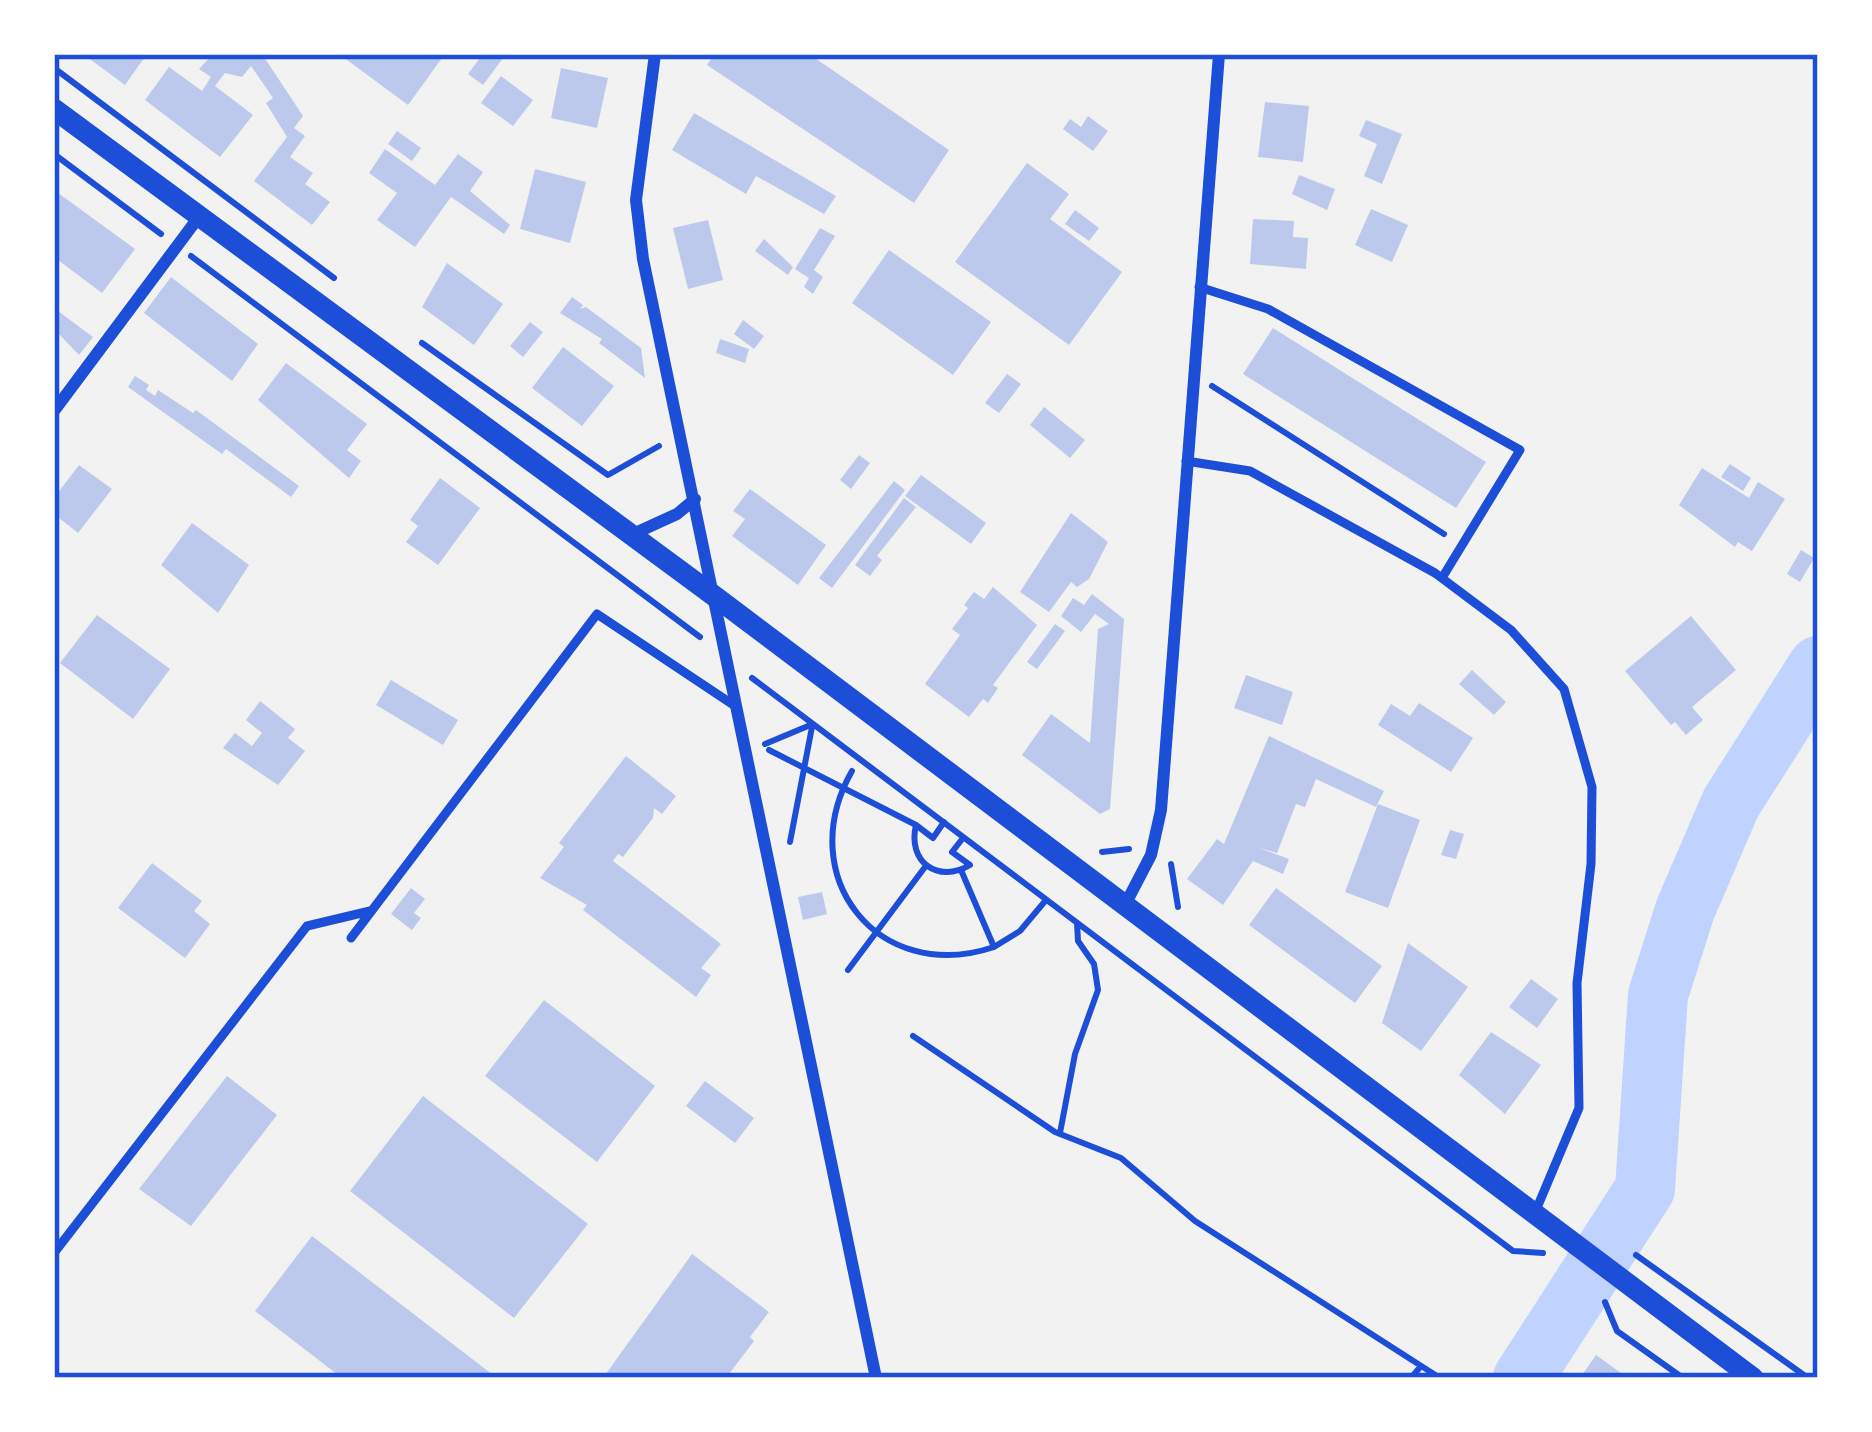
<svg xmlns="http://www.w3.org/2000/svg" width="1872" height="1432" font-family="Poppins,sans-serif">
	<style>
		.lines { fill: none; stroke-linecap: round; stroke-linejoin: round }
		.river { stroke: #bfd3fe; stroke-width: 60 }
		.building { fill: #bdc9ec }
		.path { stroke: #1d4ed8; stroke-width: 6 }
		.service { stroke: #1d4ed8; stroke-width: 9 }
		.minor { stroke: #1d4ed8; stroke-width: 12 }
		.tertiary { stroke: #1d4ed8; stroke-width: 21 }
		.neatline { fill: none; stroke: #1d4ed8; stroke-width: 4.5 }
	</style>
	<rect width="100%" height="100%" fill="#f2f2f2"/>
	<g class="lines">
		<path class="river" d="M1523,1378L1645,1189L1658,995L1685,910L1731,803L1818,666"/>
	</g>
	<path class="building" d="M83,54H147L125,85Z
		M213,54H262L303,116L294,128L305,136L290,157L313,173L305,184L330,202L312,225L254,181L287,137L266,103L273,98L251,66L242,77L225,73L215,86L253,115L220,157L145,100L169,67L202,91L211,77L199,69Z
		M339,54H445L408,105Z
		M483,54H506L483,85L468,74Z
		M714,54H809L949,150L914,203L707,65Z
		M561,68L608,78L597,128L551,118Z
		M501,76L533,100L513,126L481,103Z
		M1265,102L1309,106L1303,162L1258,157Z
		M694,113L778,162L836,196L824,214L756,176L746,194L672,150Z
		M1088,116L1108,131L1093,151L1063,129L1070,119L1081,127Z
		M1366,120L1402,134L1382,184L1364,176L1377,144L1359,136Z
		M397,131L421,148L412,161L388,144Z
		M385,149L435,185L458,154L483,172L470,191L510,225L504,234L451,197L415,247L377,220L397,193L369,173Z
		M1027,163L1069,194L1050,219L1122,272L1069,345L955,262Z
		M535,169L586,182L570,243L520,229Z
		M1299,175L1335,189L1327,210L1292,194Z
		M54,190L135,249L102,293L54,257Z
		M1371,209L1408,225L1392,262L1355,245Z
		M1075,210L1099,228L1089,241L1065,224Z
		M1253,219L1294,221L1293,237L1308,238L1306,269L1250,264Z
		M708,220L723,280L688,289L673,228Z
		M820,228L835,236L814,270L823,277L813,294L804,287L809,278L795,269Z
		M764,239L793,267L788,275L755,251Z
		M889,250L991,322L953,375L852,303Z
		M447,263L503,304L474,345L422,307Z
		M171,277L258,344L232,381L144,313Z
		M572,297L583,305L580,309L586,307L641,348L645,378L599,343L602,339L560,313Z
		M54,308L93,337L79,355L54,329Z
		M743,320L764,336L754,349L734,334Z
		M530,322L543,332L523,357L510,346Z
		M1273,328L1486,462L1456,508L1243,374Z
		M720,339L749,349L745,363L716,353Z
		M563,347L614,386L582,426L532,388Z
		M286,363L367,424L347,450L361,461L349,478L258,400Z
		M1007,374L1021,384L999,413L985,403Z
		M135,376L149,385L146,390L155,396L158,390L193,413L196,410L299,486L291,497L226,449L222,454L128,387Z
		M1044,407L1085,440L1070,458L1030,425Z
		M859,455L870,463L851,489L840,480Z
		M1730,464L1751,478L1743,491L1721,477Z
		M79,465L112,489L78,533L54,514V498Z
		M1702,468L1749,498L1758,482L1785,499L1752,551L1738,542L1735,547L1679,505Z
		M921,475L986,523L971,544L905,496Z
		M440,478L480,508L438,565L406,542L418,526L410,520Z
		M894,481L905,490L832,588L819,578Z
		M750,489L826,545L798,585L732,536L745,519L733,511Z
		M904,498L916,507L877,556L882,560L870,576L855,565Z
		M1071,513L1108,542L1089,579L1077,587L1071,582L1049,612L1020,592Z
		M192,523L249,565L218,613L161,565Z
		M1801,550L1814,558L1800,582L1787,574Z
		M993,587L1037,625L993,685L998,688L988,703L983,699L969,717L925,684L960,635L952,629L968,608L964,605L974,592L984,599Z
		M1092,594L1124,619L1110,809L1100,814L1022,755L1051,714L1090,743L1098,629L1109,624L1095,614L1081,632L1061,616L1073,598L1084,605Z
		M97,615L170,669L133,719L60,663Z
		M1691,616L1736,670L1692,707L1703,720L1686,735L1675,722L1671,725L1625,671Z
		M1055,624L1065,631L1037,669L1027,662Z
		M1472,670L1506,702L1494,715L1459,684Z
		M1246,675L1293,692L1282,725L1234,708Z
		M391,680L458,720L443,745L376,705Z
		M260,701L295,729L288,738L305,751L278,785L223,748L235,733L252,746L262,733L246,720Z
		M1419,703L1473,738L1451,772L1378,725L1391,704L1410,716Z
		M1269,736L1384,791L1376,807L1316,779L1305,807L1296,804L1277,853L1259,848L1289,859L1283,874L1253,861L1223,905L1187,879L1217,839L1224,844Z
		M626,756L676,796L662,814L654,808L653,818L623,857L618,854L613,861L721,944L701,968L711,975L696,997L583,910L587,905L540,878L564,847L559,843Z
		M1378,804L1420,820L1388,908L1345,892Z
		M1450,830L1464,834L1456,859L1441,855Z
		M152,863L202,901L194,911L210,924L185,958L118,908Z
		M411,888L425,899L414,913L421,918L412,930L391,914Z
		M1276,888L1382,966L1355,1003L1249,925Z
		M822,892L827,914L803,920L798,897Z
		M1408,943L1468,987L1421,1051L1382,1023Z
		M1531,979L1558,999L1537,1028L1509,1007Z
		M544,1000L655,1086L597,1162L485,1076Z
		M1491,1032L1541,1065L1505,1114L1459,1075Z
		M227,1076L277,1115L191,1226L139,1189Z
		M705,1081L754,1118L735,1143L686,1106Z
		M423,1096L588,1224L514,1318L350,1191Z
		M312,1236L497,1378H342L255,1311Z
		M692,1254L769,1312L750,1337L754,1341L726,1378H603Z
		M1596,1355L1628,1378H1580Z"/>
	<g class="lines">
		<path class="path" d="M54,68L334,278
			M54,154L161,234
			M191,256L700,637
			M422,343L608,475L659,446
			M1212,386L1444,534
			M752,678L1513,1251L1543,1253
			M765,744L808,726
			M769,750L916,825
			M852,771C792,876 878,986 994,947
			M944,822L933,838L916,825C907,862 938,884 970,865L952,852L963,838
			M790,842L812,727
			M1102,852L1129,849
			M1171,864L1178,907
			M961,870L994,947L1020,931L1046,900
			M848,970L925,867
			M913,1036L1055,1132L1121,1158L1195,1221L1440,1378
			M1060,1133L1075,1054L1098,990L1094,964L1078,941L1077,923
			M1636,1255L1808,1378
			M1605,1302L1617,1331L1683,1378
			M1411,1378L1421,1366"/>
		<path class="service" d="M1199,287L1268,309L1520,450L1442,578
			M1186,461L1250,471L1435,573L1511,630L1564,689L1592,787L1591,864L1577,983L1579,1108L1534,1215
			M351,938L597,614L735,706
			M54,1253L307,926L370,911"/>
		<path class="minor" d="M655,54L636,200L643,259L876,1378
			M54,411L198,218
			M631,535L677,514L695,499
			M1125,905L1151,855L1161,810L1219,54"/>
		<path class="tertiary" d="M54,109L717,598L1753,1378"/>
	</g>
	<rect width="1872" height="1432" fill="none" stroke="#ffffff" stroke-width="114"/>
	<rect x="57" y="57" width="1758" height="1318" class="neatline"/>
</svg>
